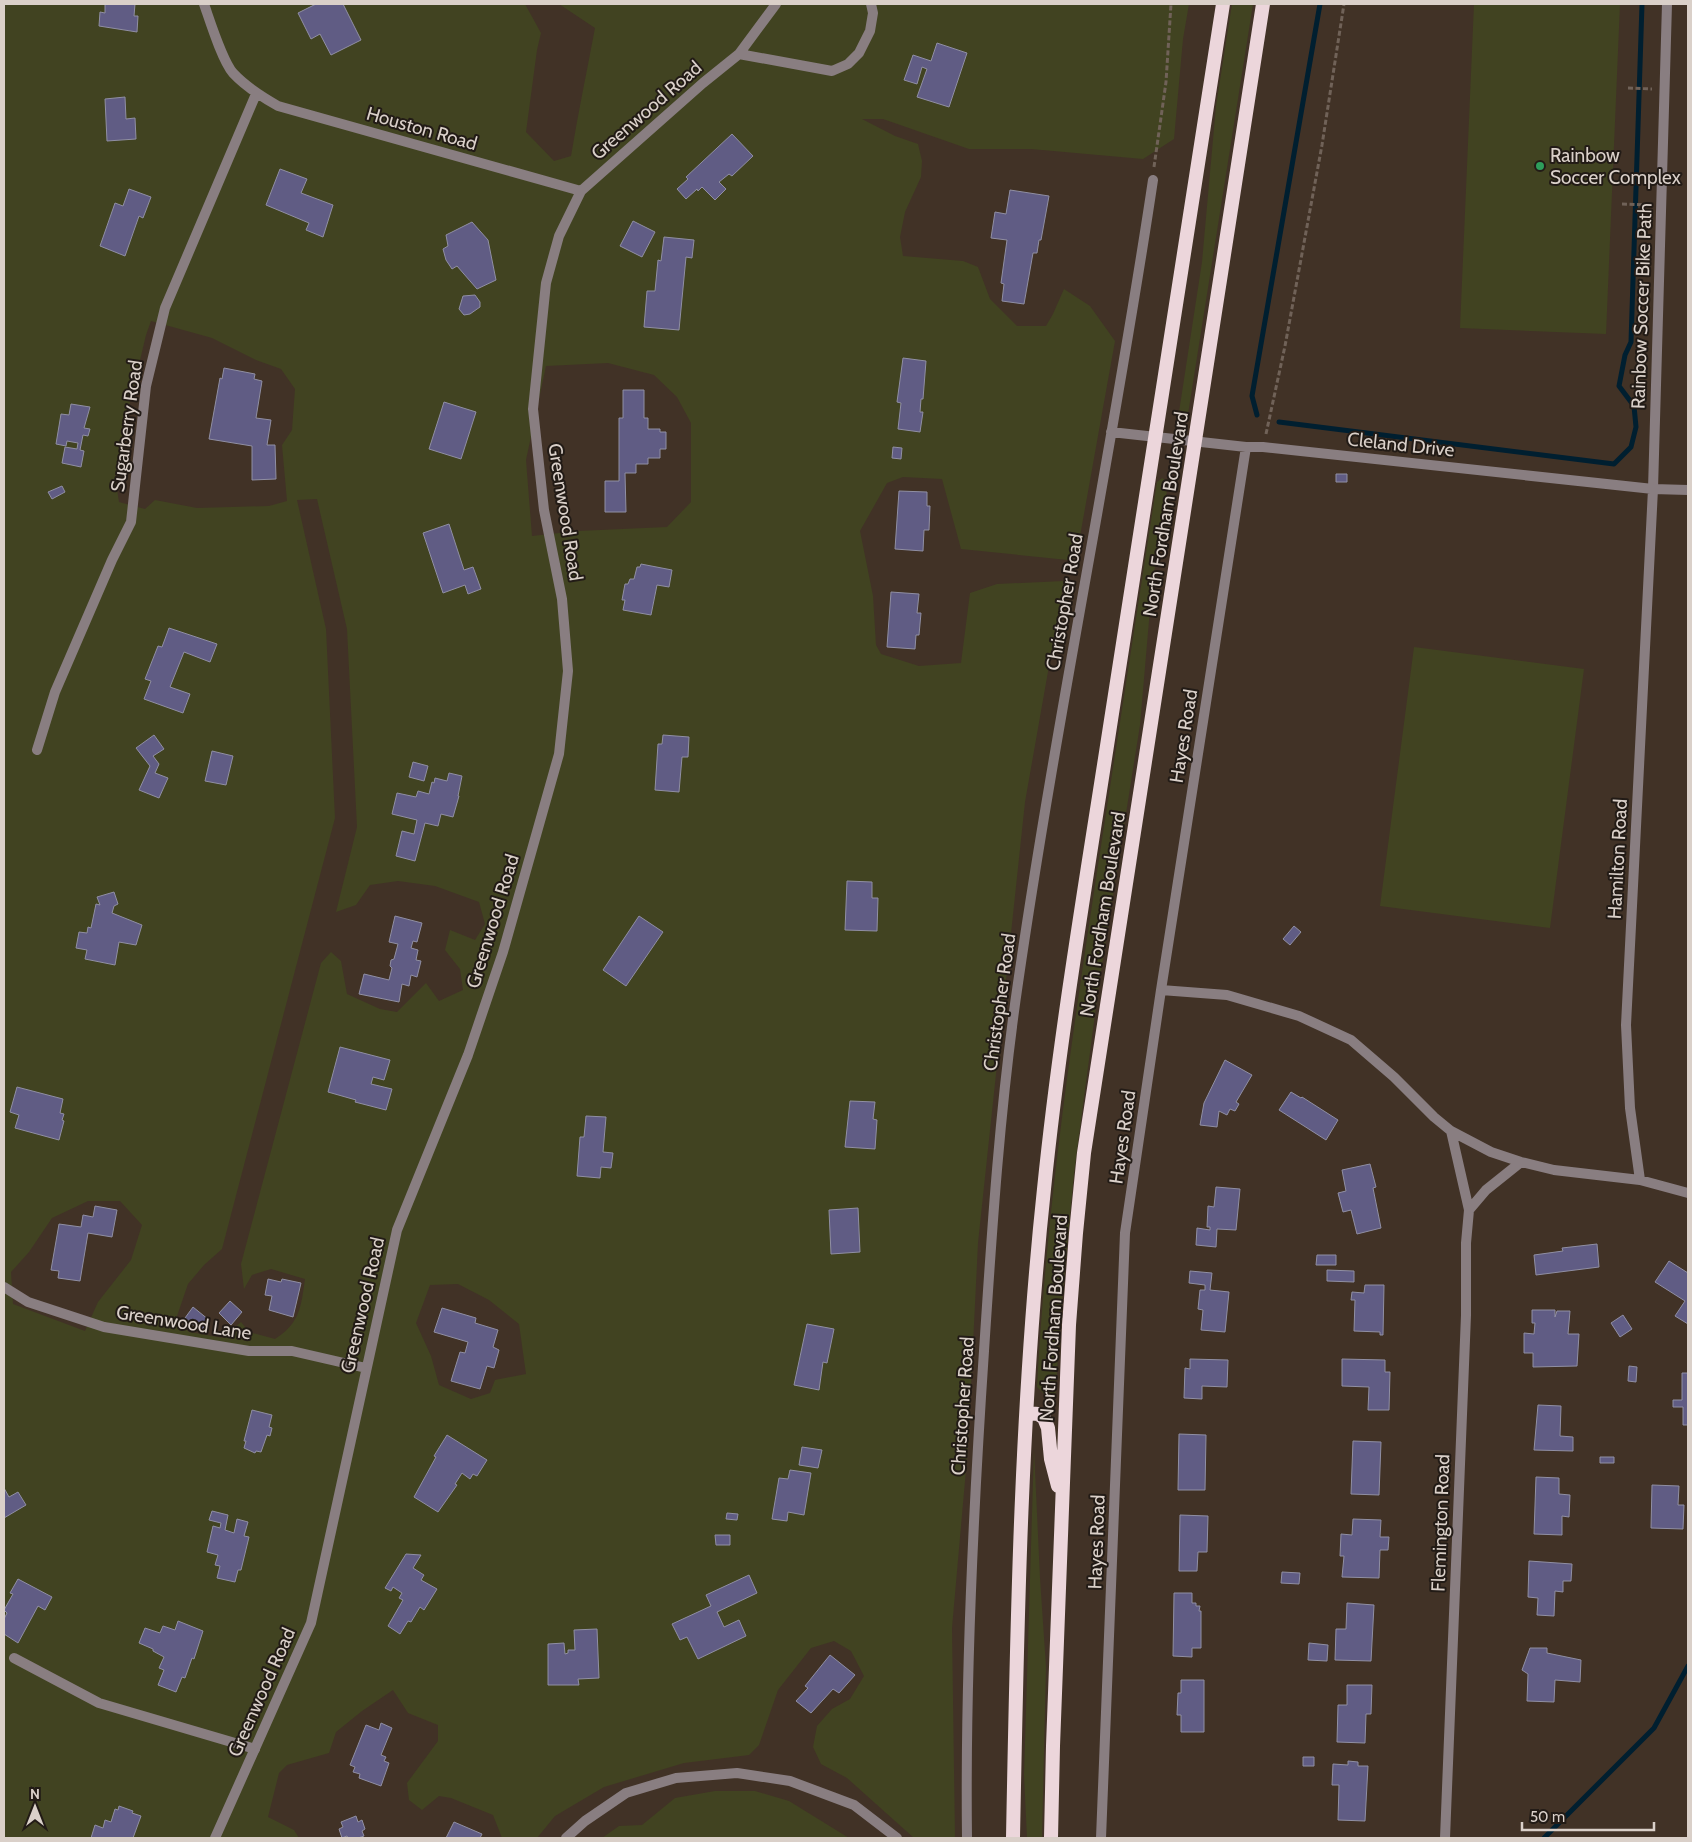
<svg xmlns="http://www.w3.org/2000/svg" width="1692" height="1842" font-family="Cabin,sans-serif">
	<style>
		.green { fill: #414321; fill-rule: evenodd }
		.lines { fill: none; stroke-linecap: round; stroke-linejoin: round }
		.stream { stroke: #001f30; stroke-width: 5 }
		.building { fill: #605c84; stroke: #908fa3 }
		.path { stroke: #706258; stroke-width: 3; stroke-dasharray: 5 2.5; stroke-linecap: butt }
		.service { stroke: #897e81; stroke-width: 10 }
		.minor { stroke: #897e81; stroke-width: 10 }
		.trunk { stroke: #ecd6db; stroke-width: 14 }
		.leisure-dot { fill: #2e9e5b; stroke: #221b16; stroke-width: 2 }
		.labels { text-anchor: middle; stroke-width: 4; stroke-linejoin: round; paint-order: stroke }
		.street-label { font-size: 19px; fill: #dad0c9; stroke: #221b16 }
		.poi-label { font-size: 19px; fill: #dad0c9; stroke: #221b16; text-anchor: start }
	</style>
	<rect width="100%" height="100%" fill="#413226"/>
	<path class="green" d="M4,4H525L541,33L537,50L526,132L554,161L571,156C578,113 587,71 595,28L559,4H1189L1183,39L1174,139L1143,159L1031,149H969L883,119H862L895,136L918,144L922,161L921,177L905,212L900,237L903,256L963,261L978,267L990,299L1017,326H1046L1053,314L1064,289L1090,306L1115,341L1079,542L1068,560L961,549L942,479L903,477L887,483L860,531L873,596L876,645L881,654L919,666L961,663L970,593L997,584L1064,581L1025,802L978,1243L968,1447L952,1628L955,1838H914L847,1778L821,1764L813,1747L817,1726L832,1709L850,1699L864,1676L851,1651L834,1641L811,1648L778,1690L759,1745L749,1755L684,1763L604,1787L555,1816L537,1838H502L493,1815L451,1798L439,1796L422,1810L409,1800L407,1783L438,1741V1725L408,1713L393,1690L362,1711L336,1732L329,1753L287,1765L279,1773L268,1817L294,1830L299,1838H4ZM151,321L212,338L256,360L281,369L295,389L292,430L282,445L287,501L269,506L197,508L155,500L145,509L119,502L115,477L130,402L146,335ZM608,363L654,375L677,397L691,423V502L667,527L578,531L532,536L526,460L546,366ZM317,499L347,629L357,827L336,912L356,905L370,885L398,881L435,886L479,902L485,924L475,940L450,930L445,950L460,969L463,990L439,1001L426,983L397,1012L380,1009L347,994L341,961L331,952L321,963L241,1264L244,1289L252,1275L271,1269L305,1279C301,1307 300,1323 275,1339L249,1332L241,1322L223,1338L189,1332L176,1319L188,1284L204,1265L222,1249L335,818L326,629L297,500ZM88,1201H120L142,1225L131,1260L98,1302L85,1331L13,1304L11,1272L29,1252L52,1218ZM458,1284L489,1300L519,1324L526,1374L495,1380L490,1393L471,1399L439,1385L431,1356L416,1323L430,1285Z
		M1232,4H1253L1188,414L1186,417H1183L1180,416L1179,412L1202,262L1216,106Z
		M1474,4H1620L1606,334L1460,328Z
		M1162,478L1167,481L1168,484L1152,586L1140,725L1099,984L1074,1173L1060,1321L1055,1405L1037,1387C1046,1214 1071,1043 1097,872C1117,742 1137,612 1157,482Z
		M1414,647L1584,669L1550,928L1380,906Z
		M1034,1449L1040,1578L1046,1667L1042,1838H1027L1024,1775Z
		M715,1791H755L789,1801L849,1838H602L619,1826L642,1825L675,1798Z"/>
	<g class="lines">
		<path class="stream" d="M1257,415L1252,396L1320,4
			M1279,422L1614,464L1631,447L1636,427L1634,406L1619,386L1625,355L1631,342L1642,4
			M1544,1838L1654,1728L1688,1666"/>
	</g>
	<path class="building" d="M105,4H135L134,16H138L137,32L99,26L100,12L105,13Z
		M316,4H343L361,40L331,55L320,34L311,39L298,13Z
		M937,43L967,53L949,107L917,97L927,69L922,67L917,84L904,80L913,55L931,61Z
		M125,97L126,119L135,118L136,139L107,141L105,99Z
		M732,134L753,156L732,176L729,174L719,182L726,189L715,200L702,187L698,191L697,189L686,199L677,189L688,179L686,177Z
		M280,169L307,179L301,193L333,205L323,237L306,230L309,223L266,205Z
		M129,189L151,197L143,218L139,216L125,256L100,246L115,203L123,206Z
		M1010,190L1049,196L1041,240H1039L1037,253H1033L1024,304L1002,301L1004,284L1001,283L1007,240L991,238L995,212L1006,214Z
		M633,221L655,232L642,257L620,246Z
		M472,222L488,240L496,280L477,289L457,266L452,269L446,260L443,249L448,246L446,235Z
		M664,237L694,240L692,258L686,257L679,330L644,327L647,291H655L658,260L661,261Z
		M475,295L480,302V307L470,314L464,315L459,309L463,296Z
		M903,358L926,361L923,399H921L920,412H923L920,432L898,429L901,403L897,402Z
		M224,368L255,374L254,379L262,381L256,418L271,420L267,445H275L276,479L252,480V446L209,439L220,378L222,379Z
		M623,390H644V418H648V429H660V432H666V449H660V458H648V464H636V473H625L626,512H605V481H619V418H623Z
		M444,402L476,412L461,459L429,449Z
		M71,404L90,407L84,428L90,429L88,436L83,435L80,450L84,451L81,467L62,463L65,447L77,449L78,443L67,441L66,446L56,444L61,414L69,415Z
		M893,447L902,448L901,459L892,458Z
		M1336,474H1347V482H1336Z
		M62,486L65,492L52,499L48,492Z
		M899,491L927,492V506H930L929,530H924L923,551L895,549Z
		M449,524L464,570L473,567L481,589L468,594L465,585L443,593L423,533Z
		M641,564L672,570L669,587L657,585L651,615L623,610L625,600H622L625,584H628L630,579H634L637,567H640Z
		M891,592L919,594L917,613H921L919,635H916L915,649L887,647Z
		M169,628L217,644L210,662L184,652L170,687L190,694L183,713L144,699L151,681L145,679L158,646L162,647Z
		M154,735L164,749L153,756L159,764L155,773L168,778L159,798L139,790L150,766L136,748Z
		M663,735L689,737L688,757H682L679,792L655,790L658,744H662Z
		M212,751L233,756L226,785L205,781Z
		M413,762L428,766L424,781L409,777Z
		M449,773L462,776L458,796H459L453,817L441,814L438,826L425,823L415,861L396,856L402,831L414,834L417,820L392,814L397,793L416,797L418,791L429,794L432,782L434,783L435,778L447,781Z
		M847,881L872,882V898H878L877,931L845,930Z
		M114,892L118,904L114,906L112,913L142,925L136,945L119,942L115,965L85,959L87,950L76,948L79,932L87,933L88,927L91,928L96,904L100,905L97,897Z
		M395,916L422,923L417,942L413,941L411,948L418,950L416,960L421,961L417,977L411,975L409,986L402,984L399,1002L359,994L364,974L389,980L392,968L390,966L391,960L394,959L398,944L389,942Z
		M639,916L663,932L626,986L603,970Z
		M1294,926L1301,932L1290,945L1283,939Z
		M340,1047L390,1060L384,1080L373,1077L371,1084L392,1089L386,1110L355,1102L356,1100L328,1092Z
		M1225,1060L1252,1075L1236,1102L1239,1104L1235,1111L1230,1109L1227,1115L1219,1111L1217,1127L1200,1125L1204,1103Z
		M17,1087L63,1099L60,1113L64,1114L62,1120L64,1121L59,1140L15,1128L19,1115L10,1112Z
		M1291,1092L1301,1098L1302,1097L1338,1120L1326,1140L1279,1110Z
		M850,1101L875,1102L873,1119L877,1120L875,1149L845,1147Z
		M586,1116L606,1117L603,1152L613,1153L611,1168L601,1167L600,1178L577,1176L580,1137H584Z
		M1370,1164L1376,1187L1373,1188L1381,1228L1357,1234L1351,1210L1343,1212L1338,1193L1346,1191L1342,1170Z
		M1216,1187L1240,1189L1236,1230L1217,1229L1216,1247L1196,1245L1197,1228L1210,1230V1227H1207L1208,1206L1214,1207Z
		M95,1206L117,1210L112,1237L88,1233L80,1281L58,1278L59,1271L51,1270L59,1224L81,1227L83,1215L93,1217Z
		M858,1208L860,1252L831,1254L829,1210Z
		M1597,1244L1599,1267L1536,1275L1534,1255L1563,1251L1562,1248Z
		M1317,1255H1336V1265H1316Z
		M1669,1261L1688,1273V1324L1675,1316L1685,1301L1655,1282Z
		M1327,1270L1354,1271V1282L1327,1281Z
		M1190,1271L1212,1273L1210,1290L1229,1292L1225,1332L1201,1330L1203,1310L1198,1309L1200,1290H1205V1285L1189,1283Z
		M268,1279L281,1282L282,1279L301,1283L293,1317L269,1310L272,1296L265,1295Z
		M1365,1285H1384L1383,1335H1380V1332L1354,1331L1355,1300H1351L1352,1292L1364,1293Z
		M230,1301L242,1312L231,1325L219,1313Z
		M193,1307L209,1320L201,1331L185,1318Z
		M442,1308L476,1318L475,1323L498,1330L493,1347L499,1350L494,1368L487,1366L480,1389L451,1381L460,1352L465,1353L468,1342L434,1332Z
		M1532,1310H1555V1317L1557,1311H1570L1568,1334H1579L1577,1366L1533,1367V1353H1524V1333L1534,1334L1535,1323H1532Z
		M1623,1315L1632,1329L1620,1337L1611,1323Z
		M807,1324L834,1329L827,1363L823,1362L819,1390L794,1385Z
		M1190,1359L1228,1360L1227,1387L1202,1386V1399L1184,1398L1185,1368L1190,1369Z
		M1342,1359L1385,1360V1372H1390L1389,1410H1368L1369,1387L1342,1386Z
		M1629,1366L1637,1367L1636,1382L1628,1381Z
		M1682,1373H1688V1425H1683V1407H1673V1400H1682Z
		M1538,1405L1561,1406L1560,1436L1573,1437V1451L1534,1450Z
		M252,1410L272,1415L269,1427L272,1428L270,1436L267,1435L261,1452L256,1451L255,1453L244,1448L246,1441H244Z
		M1179,1434L1206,1435L1205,1490H1178Z
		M447,1435L487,1460L477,1476L473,1474L470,1479L462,1473L455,1484L457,1485L438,1512L414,1497L436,1457L434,1456Z
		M1353,1441L1381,1442L1379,1495L1351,1494Z
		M802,1447L822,1450L818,1468L799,1465Z
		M1600,1457H1614V1463H1600Z
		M790,1470L811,1473L804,1515L788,1512L787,1521L772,1519L779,1478L788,1479Z
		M1536,1477L1559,1478V1494L1570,1495L1569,1517L1562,1516V1535L1534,1534Z
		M1652,1485L1679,1486L1678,1505H1684L1683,1529L1651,1528Z
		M4,1488L9,1497L18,1492L26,1505L4,1518Z
		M212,1511L228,1515L225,1530L234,1533L237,1519L248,1522L244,1536L249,1537L241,1570H238L235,1582L217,1578L220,1566L215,1565L218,1555L207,1552L213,1526L220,1528L221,1523L209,1520Z
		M727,1513L738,1514L737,1520L726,1519Z
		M1180,1515L1208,1516L1207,1552H1198L1197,1571H1179Z
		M1353,1519L1381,1520L1380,1537H1389L1388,1550H1380L1379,1578L1342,1577L1344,1556H1340L1341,1534L1352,1535Z
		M715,1535H730V1545H716Z
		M406,1554L421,1555L413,1568L424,1575L421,1580L437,1589L424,1610L420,1607L411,1622L408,1621L400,1634L388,1626L403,1600L399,1598L402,1593L393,1587L391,1591L385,1588Z
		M1529,1561L1572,1564L1571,1581H1563V1592L1555,1591L1554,1616L1537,1615L1538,1598L1528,1597Z
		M1282,1572L1300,1573L1299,1584L1281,1583Z
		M749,1575L757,1593L717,1612L724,1627L739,1620L746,1636L698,1659L687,1637L680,1640L672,1624L711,1606L706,1595Z
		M18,1579L52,1597L45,1610L38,1606L18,1643L4,1634V1619L7,1613L4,1610L13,1594L10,1593Z
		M1174,1593H1192V1603H1196V1606H1200L1199,1611H1201V1648H1192V1657L1173,1656Z
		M1347,1603L1374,1605L1371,1661L1335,1660L1336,1629H1346Z
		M178,1621L203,1631L194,1659L192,1658L185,1678L182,1677L176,1692L158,1685L164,1670L159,1668L164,1657L153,1651V1649L139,1643L145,1628L160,1633L163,1626L175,1630Z
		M597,1629L599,1678L578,1679L579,1685H548V1644L564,1643L565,1654L568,1653V1650H575L574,1630Z
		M1309,1643L1328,1645L1327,1661L1308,1660Z
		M1530,1648H1547V1653L1581,1660L1580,1682L1555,1680L1554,1702L1527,1701L1528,1674L1522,1670Z
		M830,1655L855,1675L839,1693L833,1689L811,1713L796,1701L808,1688L805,1686Z
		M1181,1680H1204V1732H1181V1715H1177L1178,1693H1181Z
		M1347,1685H1372L1371,1714H1366L1365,1743L1337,1742L1338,1705H1347Z
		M381,1723L392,1728L381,1755L386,1757L384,1761L389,1763L381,1786L359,1778L360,1774L353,1772L355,1767L350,1765L366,1725L379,1730Z
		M1303,1757H1314V1766H1303Z
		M1348,1761L1358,1762V1766H1368L1365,1821L1338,1820L1339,1785H1332L1333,1764L1348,1765Z
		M119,1806L133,1811L132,1813L141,1816L133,1838H91L95,1825L103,1828L105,1820L111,1822L115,1809L118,1810Z
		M356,1816L358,1822L362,1820L365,1829L362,1831L364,1836L358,1838H348L347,1836L342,1838L339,1829L343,1827L341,1822Z
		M454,1822L482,1834L480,1838H446Z"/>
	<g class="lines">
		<path class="path" d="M1628,88L1652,89
			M1154,167L1166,82L1171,4
			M1622,204L1648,205
			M1266,434L1285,346L1322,145L1344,4"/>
		<path class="service" d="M1653,489L1667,4
			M14,1658L99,1703L255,1749"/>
		<path class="minor" d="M204,4C210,21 222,60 233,73C246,87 262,97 278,106L581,191
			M739,54L776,4
			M1111,432L1246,447H1263L1653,489L1688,490
			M37,750L55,692L112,560L131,522L146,386L165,308L256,94
			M1161,990L1227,995L1299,1016L1351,1040L1394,1077L1434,1117L1451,1131L1491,1152L1521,1162L1554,1170L1640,1180L1688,1193
			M1640,1180L1630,1108L1626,1025L1653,489
			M1469,1210L1486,1190L1521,1162
			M4,1287L28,1302L104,1327L249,1351H292L366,1368
			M215,1838L311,1623L397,1230L468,1055L503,952L559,754L568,671L562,599L544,510L533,409L546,283L559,236L581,191L703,83L739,54L832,71L848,64L859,53L870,31L873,13L871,4
			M566,1838L585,1821L626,1793L676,1778L737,1773L790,1781L854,1805L897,1838
			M967,1838C965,1676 973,1514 984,1351C992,1228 1000,1105 1018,983C1057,715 1113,448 1153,180
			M1101,1838L1125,1233L1161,990L1246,447
			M1445,1838L1466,1315V1243L1469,1210L1451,1131"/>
		<path class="trunk" d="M1027,1413L1038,1414L1044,1418L1048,1428L1051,1459L1058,1486
			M1013,1838C1017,1622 1021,1404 1044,1189C1060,1032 1087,876 1111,720C1148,481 1185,242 1223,4
			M1051,1838L1053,1746L1069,1325L1076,1233L1084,1153L1263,4"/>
	</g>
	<circle class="leisure-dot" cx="1540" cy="166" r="5"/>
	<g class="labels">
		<g class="street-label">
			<text transform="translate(646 110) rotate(-41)" y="7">Greenwood Road</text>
			<text transform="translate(422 128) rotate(16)" y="7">Houston Road</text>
			<text transform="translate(1641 306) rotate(-88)" y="7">Rainbow Soccer Bike Path</text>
			<text transform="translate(126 426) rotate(-82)" y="7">Sugarberry Road</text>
			<text transform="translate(1401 444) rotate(6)" y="7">Cleland Drive</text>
			<text transform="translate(566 512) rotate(81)" y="7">Greenwood Road</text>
			<text transform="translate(1165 514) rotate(-81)" y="7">North Fordham Boulevard</text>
			<text transform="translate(1064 602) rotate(-80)" y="7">Christopher Road</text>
			<text transform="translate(1183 736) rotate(-81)" y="7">Hayes Road</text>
			<text transform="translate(1617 859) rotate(-87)" y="7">Hamilton Road</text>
			<text transform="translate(1102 914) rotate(-81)" y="7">North Fordham Boulevard</text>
			<text transform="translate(492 921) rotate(-73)" y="7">Greenwood Road</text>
			<text transform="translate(999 1002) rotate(-82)" y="7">Christopher Road</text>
			<text transform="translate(1122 1137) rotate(-82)" y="7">Hayes Road</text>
			<text transform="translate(362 1305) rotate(-77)" y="7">Greenwood Road</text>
			<text transform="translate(1053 1318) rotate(-86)" y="7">North Fordham Boulevard</text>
			<text transform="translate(184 1322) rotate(9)" y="7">Greenwood Lane</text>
			<text transform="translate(962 1406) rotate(-86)" y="7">Christopher Road</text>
			<text transform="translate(1440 1523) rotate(-88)" y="7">Flemington Road</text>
			<text transform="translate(1096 1542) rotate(-88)" y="7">Hayes Road</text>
			<text transform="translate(261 1692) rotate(-66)" y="7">Greenwood Road</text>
		</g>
		<g class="poi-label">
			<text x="1550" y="162">Rainbow<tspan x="1550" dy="22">Soccer Complex</tspan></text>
		</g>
	</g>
	<rect width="1692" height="1842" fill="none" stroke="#dad0c9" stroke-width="10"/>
	<g transform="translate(35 1807)" stroke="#221b16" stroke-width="4" paint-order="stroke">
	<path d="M0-4L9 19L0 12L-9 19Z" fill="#dad0c9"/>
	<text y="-8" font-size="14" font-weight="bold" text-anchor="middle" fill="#dad0c9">N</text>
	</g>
	<path d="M1522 1822v8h132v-8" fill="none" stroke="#dad0c9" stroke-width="2.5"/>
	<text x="1530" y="1822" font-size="15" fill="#dad0c9" stroke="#221b16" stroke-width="4" paint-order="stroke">50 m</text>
</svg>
